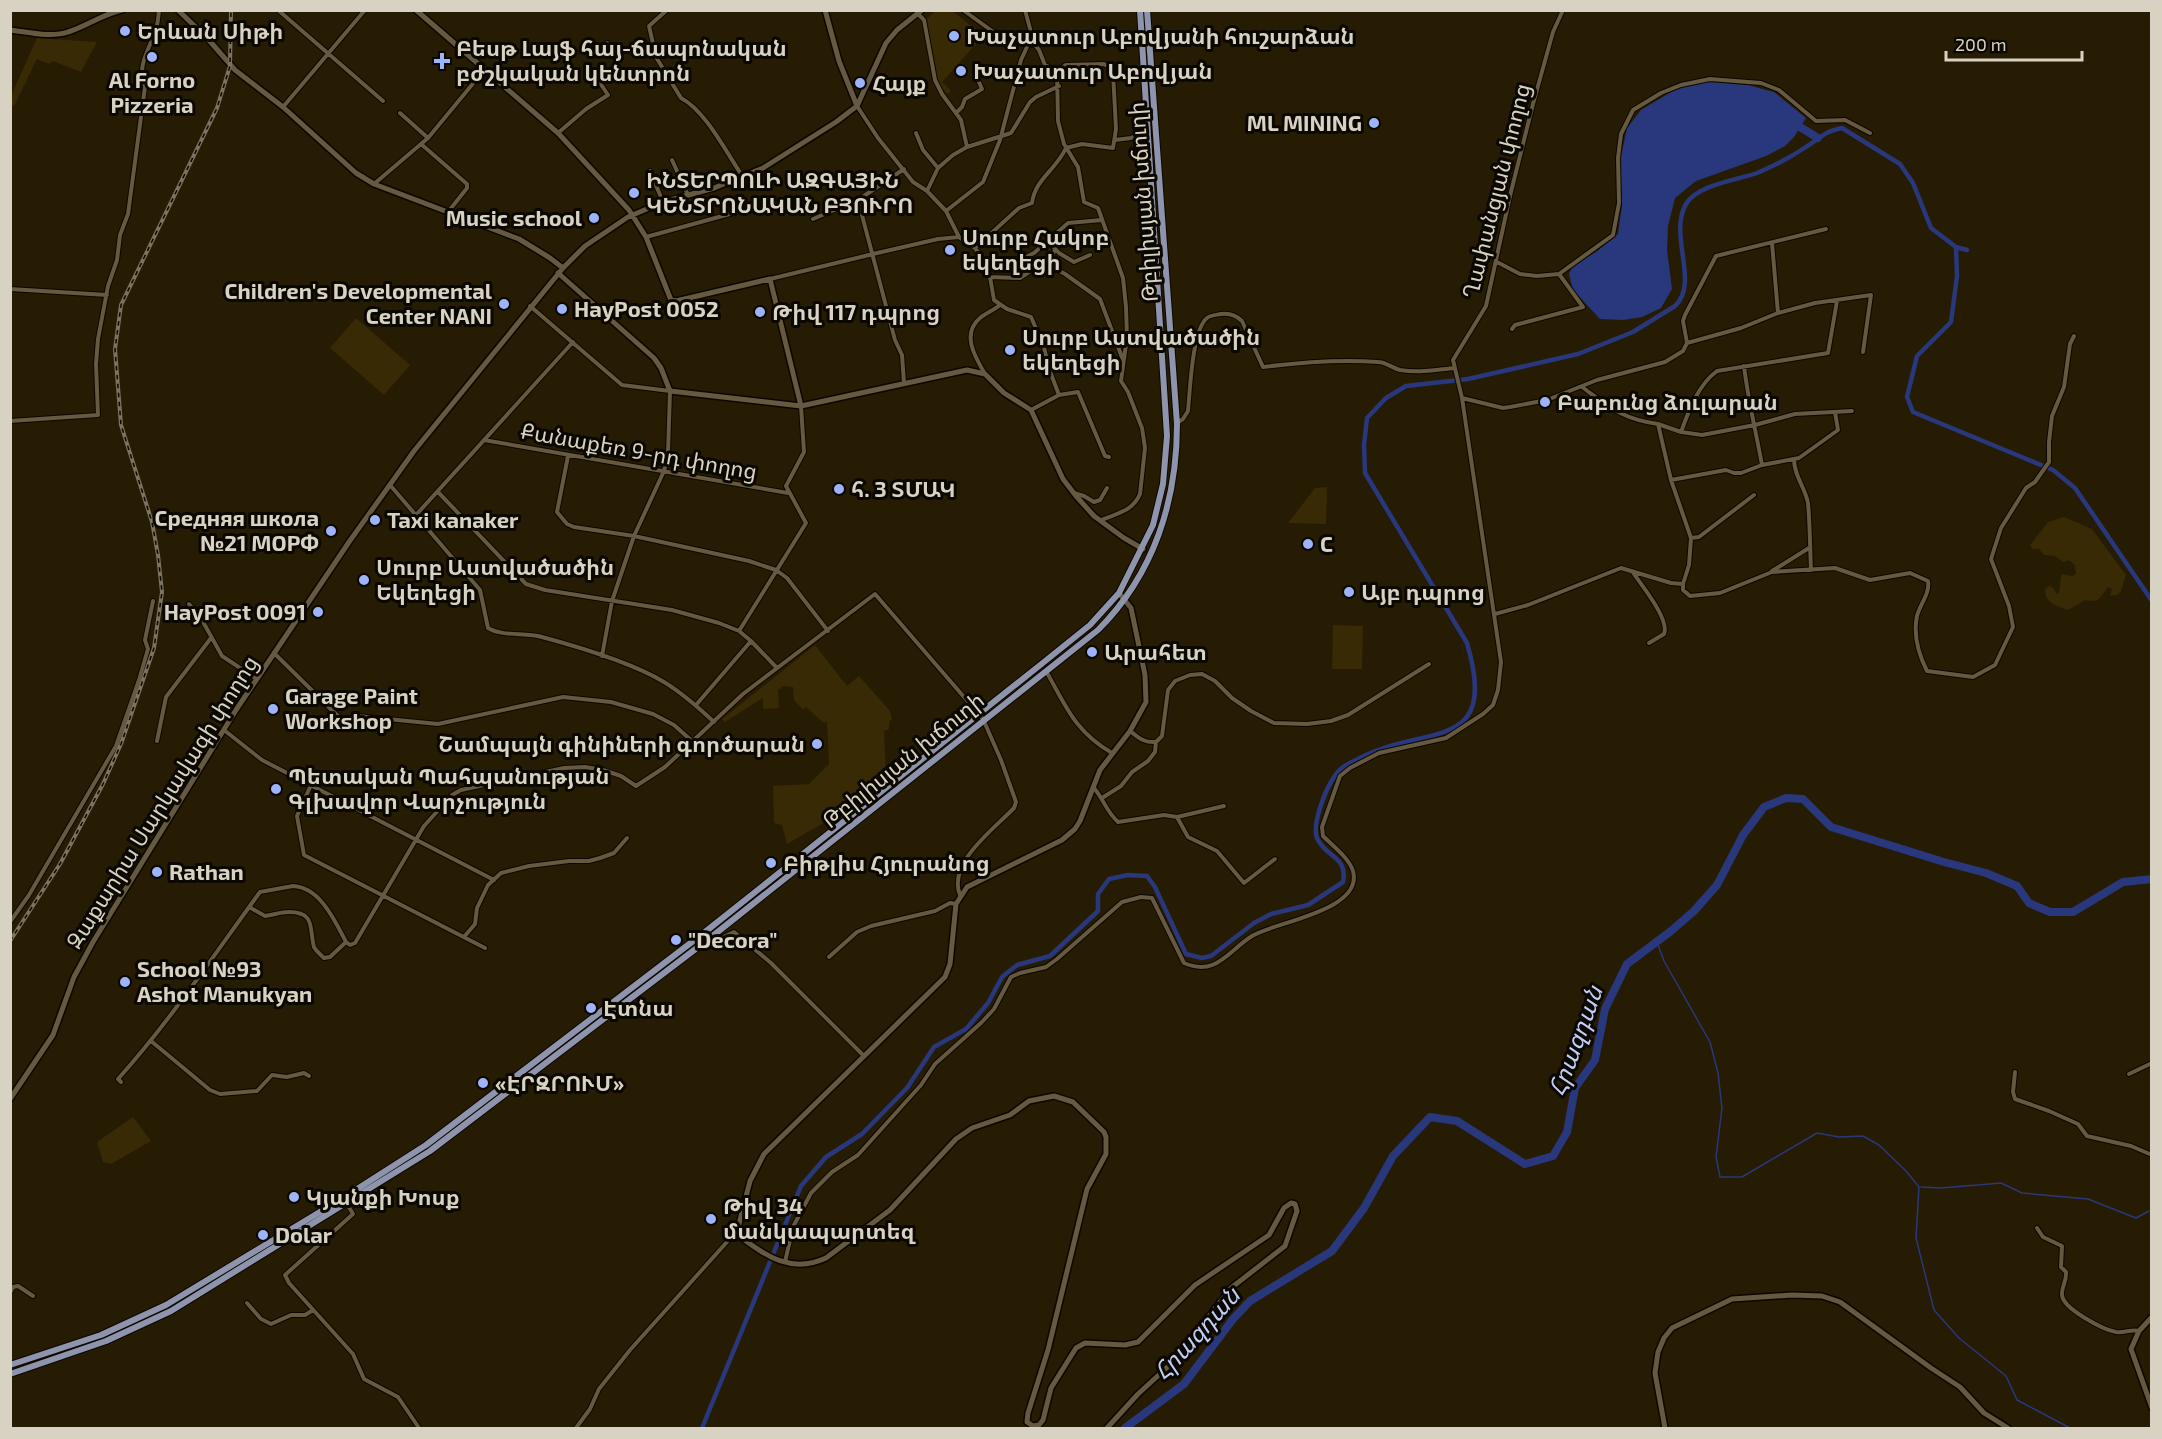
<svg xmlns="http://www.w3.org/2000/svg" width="2162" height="1439" font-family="'Exo 2','Noto Sans Armenian',sans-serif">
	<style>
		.green { fill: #382a05 }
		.water { fill: #29377c }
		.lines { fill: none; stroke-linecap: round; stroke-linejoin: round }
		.stream { stroke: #29377c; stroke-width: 1.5 }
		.canal { stroke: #29377c; stroke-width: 4.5 }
		.river { stroke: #29377c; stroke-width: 8 }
		.street-casing { stroke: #0e0600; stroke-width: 6 }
		.secondary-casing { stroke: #0e0600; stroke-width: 8 }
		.primary-casing { stroke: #0e0600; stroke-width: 8 }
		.street { stroke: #65593f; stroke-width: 4 }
		.secondary { stroke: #65593f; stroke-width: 5 }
		.primary { stroke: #8e94ab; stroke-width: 6 }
		.rail-casing { stroke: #7b735e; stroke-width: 4 }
		.rail { stroke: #0b0701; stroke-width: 1.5; stroke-dasharray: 4.5; stroke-linecap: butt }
		.poi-dot { fill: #9db4fd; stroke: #0b0701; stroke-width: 2 }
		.labels { text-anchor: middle; stroke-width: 6; stroke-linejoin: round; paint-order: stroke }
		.poi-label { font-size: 22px; font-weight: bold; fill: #d8d2c3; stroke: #0b0701; text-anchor: start }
		.street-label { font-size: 22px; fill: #d8d2c3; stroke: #0b0701 }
		.water-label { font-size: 24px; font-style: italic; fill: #c1cef7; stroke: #0b0701 }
	</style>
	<rect width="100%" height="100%" fill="#261c03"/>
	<path class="green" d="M935,11H952L984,35L942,82L951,91L947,94L937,81L926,20Z
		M37,38L97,42L81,72L53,61L49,64L37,59L14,106L11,104V96Z
		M356,318L410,365L384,395L330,348Z
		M1327,487L1326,524L1288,523L1315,488Z
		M2064,517L2092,529L2126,575L2121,591L2117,595L2110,596L2112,589L2108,587C2099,598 2101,603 2085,600L2068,610C2057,606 2045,603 2045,590L2049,586L2053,588L2057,594L2059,593L2061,576L2062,574L2072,576L2076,574L2075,565L2069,560L2063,562L2055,556L2044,555L2039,549H2033L2030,545L2048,522Z
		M1333,625L1363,626L1362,669H1332Z
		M815,645L847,686L859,676L890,711L892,720L889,721V729L884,731L886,777L841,813L787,844L782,825L774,823L773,786L809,784L829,764L827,721L824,723L806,707L803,710L794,700L793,687L783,686L778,690L779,708L763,709V698L725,722L722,719Z
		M133,1117L151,1141L111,1164L103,1162L97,1142Z"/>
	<path class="water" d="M1699,81L1748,85L1774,92L1806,118L1794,137L1785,146L1766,156L1696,181L1675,198L1668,226L1667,250L1672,289L1661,308L1642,317L1623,320L1600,319L1573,290L1569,274L1573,266L1596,252L1618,234L1622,205L1620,161L1627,128L1641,110L1678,88Z"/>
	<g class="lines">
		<path class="stream" d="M1657,942L1664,961L1710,1042L1718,1073L1722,1108L1716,1157L1720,1177H1742L1817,1133L1839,1137L1863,1136L1879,1145L1906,1171L1919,1187L1916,1238L1934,1310L1959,1338L2006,1376L2017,1400L2070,1428
			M1921,1187L1941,1188L2001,1183L2022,1193L2088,1199L2136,1218L2149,1211"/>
		<path class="canal" d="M1956,247L1957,276L1951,322L1917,356L1907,397L1913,412L2053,470L2075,488L2152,601
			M702,1428L801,1186L826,1157L862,1134L907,1088L934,1047L966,1029L988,1003L1002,977L1017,965L1050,956L1098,911V894L1109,879L1128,875L1147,876L1155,887L1186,954L1202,958L1211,956L1254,923L1271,914L1308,905L1343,882C1348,856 1326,858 1317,838C1312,825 1324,794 1331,782C1338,769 1345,765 1358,759C1425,723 1500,755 1467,643L1365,473L1364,445L1367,418L1386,398L1406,386L1468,379L1578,354L1633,332L1675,306C1700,283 1668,235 1686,204C1697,185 1737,180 1757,173C1774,166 1791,157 1806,147C1822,137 1823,132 1842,128L1900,164L1913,183L1931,228L1956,247L1967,250"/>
		<path class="river" d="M1800,127L1818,138
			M1125,1428L1184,1384L1233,1319L1250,1301L1332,1251L1364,1208L1393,1156L1430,1117L1457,1121L1525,1164L1553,1156L1567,1132L1575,1088L1595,1060L1605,1009L1627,964L1671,931L1694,911L1717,885L1743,835L1764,807L1786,798L1803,799L1831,827L1944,862L1986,873L2017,886L2029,903L2050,912H2073L2123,882L2152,879"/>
		<defs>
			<path id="street" d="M278,10L383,101
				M667,10L649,26L656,57L681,98C706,111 727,154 743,177
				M963,10L992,31L1011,40L1035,45L1039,50L1045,65L1057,71
				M918,14L924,20L935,80L942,94L961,120L967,147
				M1057,71L1058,121L1064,144L1078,167L1084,202L1098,208L1123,278L1126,307L1127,337L1121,381L1128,392L1142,428L1145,448L1140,494C1133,511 1116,514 1101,520
				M1057,71L1066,65L1104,64L1111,68L1113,72L1116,129L1113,148L1082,144L1066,148
				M857,106L878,138L913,182L927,191L946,211L959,237L975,248L980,255L990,277L994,300L1007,309L1031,317L1044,347L1048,366L1059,395
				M283,107L365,10
				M400,113L428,138
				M956,113L962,107L965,99L982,89L979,82
				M558,133L586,109L608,95L598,80L618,66L619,59L607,43
				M916,133L923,150L938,168
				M1115,140L1131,138L1148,129
				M421,144L467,184V188L448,212
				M672,160L688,195
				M650,171L663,202
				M374,184L428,138L485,69
				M927,191L938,168L953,155L967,147L1011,133L1030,102L1036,97L1059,86
				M858,200L895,340L902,355L904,383
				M946,211L983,182L1000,140L1021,60L1032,36L1025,10
				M813,219L858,200L904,169
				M646,237L737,212
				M1049,242L1059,253L1074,262L1090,255
				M1772,243L1778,313
				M975,248L1019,208L1032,203C1035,179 1056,170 1066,148
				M1497,262L1520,274L1537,276L1559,274L1613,235L1619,203L1618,158L1621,134L1633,110L1661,93L1681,85L1710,79L1761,83L1779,90L1816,121L1845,120L1870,133
				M985,264L1024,258L1034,253L1068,223L1102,220
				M1047,264L1055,250
				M990,277L1020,278L1041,264H1047L1065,274L1100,299L1123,360
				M770,279L873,254L938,239L959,237
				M10,289L107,295
				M530,306L622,385L670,391L668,453L664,471L634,536L612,601L602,656
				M1512,329L1515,325L1583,307L1559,274
				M1687,343L1741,328L1778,313L1815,303L1871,295L1863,352
				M1744,366C1748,400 1756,432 1762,465
				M985,374C975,357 961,334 980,318C986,313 994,310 1000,305
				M1462,398L1503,408L1510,407L1547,400L1597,380L1665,362L1683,351L1687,343L1683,321L1685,315L1716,256L1826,229
				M1031,410L1059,395L1078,392L1105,456L1109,457
				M10,421L98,415L96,364L98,339L108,286L117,260L120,235L128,214L145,87C137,67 147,53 154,35C158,27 158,19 159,10
				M1177,423L1183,419L1188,411C1190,391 1192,330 1207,318C1211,315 1216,315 1221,314C1229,313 1236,315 1242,321L1263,367C1302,362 1339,359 1378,362C1386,362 1392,368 1400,370C1418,373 1437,370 1455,368
				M1658,424L1681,432L1702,435L1755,425L1795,414L1852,411
				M1681,432C1689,410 1698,385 1717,371L1828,353L1837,301
				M484,440L788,493
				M568,456L557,512L567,524L574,527L634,536L749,561L776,570L787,578L828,631
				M1794,459C1794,476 1805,487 1808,503C1810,525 1810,548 1811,570
				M1671,480L1726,470L1734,473H1741L1762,465L1799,458L1838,430L1835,412
				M390,485L480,590L488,628C503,637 525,632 542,637C579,647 631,662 664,682C682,693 698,707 714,722
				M438,492L526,584L545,590L672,610L719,623L739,631L751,641L777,668
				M1074,493L1084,496L1094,502L1100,500L1107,488
				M416,515L573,342
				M1691,538L1699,537L1754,495
				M1632,571C1641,585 1670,619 1664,634L1649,643
				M1772,571L1809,548
				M1683,584V590L1690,596L1720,593L1772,572L1835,568L1870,580L1910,573L1928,581C1930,594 1920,604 1917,616C1913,635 1919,655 1927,671L1973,677L1995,665L2013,627L2009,606L1991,559L2001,528L2026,488L2035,482L2049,462V442L2052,416L2064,387L2070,344L2074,336
				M189,604L202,620L222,656L257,679
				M1495,614L1528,605L1621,568L1671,583L1683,584L1689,565L1691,538L1671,480L1658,424C1622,419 1611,408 1582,387
				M739,631L806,523L786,486L804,452L801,406
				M274,653L344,722L357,716L438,724L563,697L611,702L653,714L674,725L693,742
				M1046,671C1066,706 1075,732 1112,753
				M696,705L751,641
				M224,730L262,760L494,880
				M1130,731C1139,738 1144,743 1156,742L1162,736L1168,690L1175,681L1190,675L1202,674L1215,681L1232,698L1251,711L1274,723L1307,724L1331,721L1348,715L1429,664
				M157,741L166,697L211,638
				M311,785L297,816L304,855L485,948
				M1094,788C1104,800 1106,811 1118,822L1164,815L1177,817L1188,837L1217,851L1244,883L1275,859
				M1102,798L1121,786L1132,772L1148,761L1155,752L1156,742
				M1177,817L1224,806
				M249,907L265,916C274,915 280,912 289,912C316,912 309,929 314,947C316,951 321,955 324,958L330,957L346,942
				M10,922L29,895L116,746L139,680L148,649L145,640L153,601
				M464,937L475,924L477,908L488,885L501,873L529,866L569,861H589L600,858L614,853L627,838
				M710,938L713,942L734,932L771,963L864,1056
				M829,957L857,932L871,926L935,911L950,903L956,904
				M151,1041L210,1090L220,1094L257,1091L272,1075L287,1077L304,1073L309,1076
				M2015,1072L2013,1092L2015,1099L2049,1111L2078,1124L2087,1136L2131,1146L2152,1155
				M2129,1074L2152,1063
				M121,1082L118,1079C170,1021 214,955 260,892L293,886C320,887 335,921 346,942L350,945L355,943L424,826L452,795L461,790L564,768L585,767L603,770L621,776L636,786L665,767L743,694L875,594L983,719L1001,760L1016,802L1014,808C994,829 947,863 960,895
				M347,1204L353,1214L285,1275L289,1283L353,1354L364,1379L398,1397L419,1428
				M2037,1228L2043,1237L2062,1246L2061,1267L2066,1272C2067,1282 2061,1287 2062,1295C2063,1309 2104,1330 2116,1332C2125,1333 2131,1329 2139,1331
				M785,1262L793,1227L811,1193L832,1172L858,1155L921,1085L935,1064L981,1023L994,1009L1011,977L1020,973L1046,967L1057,959L1122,902L1141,897L1152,898L1184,963C1216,977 1228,951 1252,936C1274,922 1364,911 1353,871C1349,858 1332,845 1323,836L1322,827L1340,776L1350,768L1379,753L1446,738L1483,714L1493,705L1498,690L1501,662L1462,398L1453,360L1486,306L1510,196L1533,104L1553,32L1563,10
				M10,1293L13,1287L18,1286L33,1296
				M247,1303L261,1319L271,1324L291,1315H305L313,1310
				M576,1428L590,1409L599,1389L630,1350L735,1233"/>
			<path id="secondary" d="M178,10L208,39L235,70L283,107L356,173L374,184L519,239L550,258L563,268
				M416,10L558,133L629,210L646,237L671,300L676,301L770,279L801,406
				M825,10L839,61L857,106
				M10,30C28,32 51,38 68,32C87,26 103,14 122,10
				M558,273L654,358L661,368L670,391L801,406L967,370L985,374L1004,393L1031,410L1063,479L1076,496L1094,516L1124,538L1143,549
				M10,1099L53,1035L74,977L93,942L236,710L349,542L414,451L563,268L585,246L628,217L663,202L714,188L763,168L836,122L857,106L886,43L897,30L922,10
				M2152,1317L2139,1331L2131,1349L2152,1408
				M1107,1428L1138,1394L1173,1362L1231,1288L1285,1246L1297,1211L1295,1204L1291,1203L1284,1208L1269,1235L1195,1285L1138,1342L1125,1345L1085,1343L1076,1348L1051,1388L1043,1420L1039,1425L1033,1426L1027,1422L1028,1413L1048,1350L1087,1189L1106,1154V1137L1104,1132L1073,1102L1054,1096L1029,1101L1010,1115L972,1128L956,1139L890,1210L826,1258C789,1275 764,1254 735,1233L739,1224L750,1181L764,1154L945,977L950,964L956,904L967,887L1062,840L1075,829L1080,821L1100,770L1130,731L1146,702L1145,675L1131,608L1119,593
				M1665,1428L1655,1373L1658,1352L1664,1338L1672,1328L1732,1299L1792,1295L1822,1296L1840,1302L1931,1368L1960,1387L1984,1413L2008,1428"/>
			<path id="primary" d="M10,1365L101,1335L166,1305L343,1198L426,1145L705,932L1044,662L1090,625L1119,593L1153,525L1163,484L1167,436L1140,10
				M10,1374L106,1341L171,1311L430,1151L710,938L1098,630C1154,574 1177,501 1177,424L1147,10"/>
		</defs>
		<use href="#street" class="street-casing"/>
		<use href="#secondary" class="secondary-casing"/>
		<use href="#primary" class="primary-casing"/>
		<use href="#street" class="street"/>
		<use href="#secondary" class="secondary"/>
		<use href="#primary" class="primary"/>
		<defs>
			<path id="rail" d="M10,941L60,864L103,784L121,744L154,648L162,592L158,555L152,522L121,425L115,349L121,305L217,108L230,66L231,10"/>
		</defs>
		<use href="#rail" class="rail-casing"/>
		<use href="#rail" class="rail"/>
	</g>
	<g class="poi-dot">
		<circle cx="125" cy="31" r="6"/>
		<circle cx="954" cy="36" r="6"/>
		<circle cx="152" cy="57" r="6"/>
		<path d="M439 52h6v6h6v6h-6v6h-6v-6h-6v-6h6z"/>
		<circle cx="961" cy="71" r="6"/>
		<circle cx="860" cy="83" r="6"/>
		<circle cx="1374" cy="123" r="6"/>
		<circle cx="634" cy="193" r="6"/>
		<circle cx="594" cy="218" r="6"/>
		<circle cx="950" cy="250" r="6"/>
		<circle cx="504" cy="304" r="6"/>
		<circle cx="562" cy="309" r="6"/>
		<circle cx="760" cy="312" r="6"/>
		<circle cx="1010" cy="350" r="6"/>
		<circle cx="1545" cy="402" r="6"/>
		<circle cx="839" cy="489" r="6"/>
		<circle cx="375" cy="520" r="6"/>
		<circle cx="331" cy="531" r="6"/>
		<circle cx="1308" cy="544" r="6"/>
		<circle cx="364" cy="580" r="6"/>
		<circle cx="1349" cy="592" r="6"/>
		<circle cx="318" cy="612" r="6"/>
		<circle cx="1092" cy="652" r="6"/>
		<circle cx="273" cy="709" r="6"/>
		<circle cx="817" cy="744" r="6"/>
		<circle cx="276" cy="789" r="6"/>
		<circle cx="771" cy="863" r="6"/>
		<circle cx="157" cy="872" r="6"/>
		<circle cx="676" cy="940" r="6"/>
		<circle cx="125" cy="982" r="6"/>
		<circle cx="591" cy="1008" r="6"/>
		<circle cx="483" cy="1083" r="6"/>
		<circle cx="294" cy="1197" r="6"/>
		<circle cx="711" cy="1219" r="6"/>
		<circle cx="263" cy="1235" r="6"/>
	</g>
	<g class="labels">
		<g class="poi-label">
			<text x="137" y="39">Երևան Սիթի</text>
			<text x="966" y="44">Խաչատուր Աբովյանի հուշարձան</text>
			<text x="456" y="56">Բեսթ Լայֆ հայ-ճապոնական<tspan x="456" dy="25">բժշկական կենտրոն</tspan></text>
			<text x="973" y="79">Խաչատուր Աբովյան</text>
			<text x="152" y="88" text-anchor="middle">Al Forno<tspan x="152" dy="25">Pizzeria</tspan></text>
			<text x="872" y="91">Հայք</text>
			<text x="1362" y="131" text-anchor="end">ML MINING</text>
			<text x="646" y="188">ԻՆՏԵՐՊՈԼԻ ԱԶԳԱՅԻՆ<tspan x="646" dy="25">ԿԵՆՏՐՈՆԱԿԱՆ ԲՅՈՒՐՈ</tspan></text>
			<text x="582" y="226" text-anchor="end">Music school</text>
			<text x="962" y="245">Սուրբ Հակոբ<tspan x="962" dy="25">եկեղեցի</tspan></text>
			<text x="492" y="299" text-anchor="end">Children's Developmental<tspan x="492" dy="25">Center NANI</tspan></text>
			<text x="574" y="317">HayPost 0052</text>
			<text x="772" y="320">Թիվ 117 դպրոց</text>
			<text x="1022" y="345">Սուրբ Աստվածածին<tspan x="1022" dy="25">եկեղեցի</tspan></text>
			<text x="1557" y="410">Բաբունց ձուլարան</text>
			<text x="851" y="497">հ. 3 ՏՄԱԿ</text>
			<text x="319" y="526" text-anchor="end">Средняя школа<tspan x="319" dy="25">№21 МОРФ</tspan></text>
			<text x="387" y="528">Taxi kanaker</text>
			<text x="1320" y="552">C</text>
			<text x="376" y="575">Սուրբ Աստվածածին<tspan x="376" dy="25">Եկեղեցի</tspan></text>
			<text x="1361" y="600">Այբ դպրոց</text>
			<text x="306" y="620" text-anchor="end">HayPost 0091</text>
			<text x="1104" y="660">Արահետ</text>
			<text x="285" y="704">Garage Paint<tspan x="285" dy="25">Workshop</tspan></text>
			<text x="805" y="752" text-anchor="end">Շամպայն գինիների գործարան</text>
			<text x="288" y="784">Պետական Պահպանության<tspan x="288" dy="25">Գլխավոր Վարչություն</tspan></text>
			<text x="783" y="871">Բիթլիս Հյուրանոց</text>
			<text x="169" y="880">Rathan</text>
			<text x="688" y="948">"Decora"</text>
			<text x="137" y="977">School №93<tspan x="137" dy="25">Ashot Manukyan</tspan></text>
			<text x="603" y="1016">Էտնա</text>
			<text x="495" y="1091">«ԷՐԶՐՈՒՄ»</text>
			<text x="306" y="1205">Կյանքի Խոսք</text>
			<text x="723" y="1214">Թիվ 34<tspan x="723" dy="25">մանկապարտեզ</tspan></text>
			<text x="275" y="1243">Dolar</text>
		</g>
		<g class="street-label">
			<text transform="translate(1496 191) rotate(-76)" y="8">Ղափանցյան փողոց</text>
			<text transform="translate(1143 202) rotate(-94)" y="8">Թբիլիսյան խճուղի</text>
			<text transform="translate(639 451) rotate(10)" y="8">Քանաքեռ 9-րդ փողոց</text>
			<text transform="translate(903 760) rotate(-39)" y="8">Թբիլիսյան խճուղի</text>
			<text transform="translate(162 802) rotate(-58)" y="8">Զաքարիա Սարկավագի փողոց</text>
		</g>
		<g class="water-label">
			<text transform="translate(1576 1041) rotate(-70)" y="8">Հրազդան</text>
			<text transform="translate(1197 1334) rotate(-48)" y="8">Հրազդան</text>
		</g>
	</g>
	<rect width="2162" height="1439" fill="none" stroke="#d8d2c3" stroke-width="24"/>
	<path d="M1946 51v9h136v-9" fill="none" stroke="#d8d2c3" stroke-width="3"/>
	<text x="1955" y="51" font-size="18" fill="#d8d2c3" stroke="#0b0701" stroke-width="4.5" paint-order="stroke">200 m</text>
</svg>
